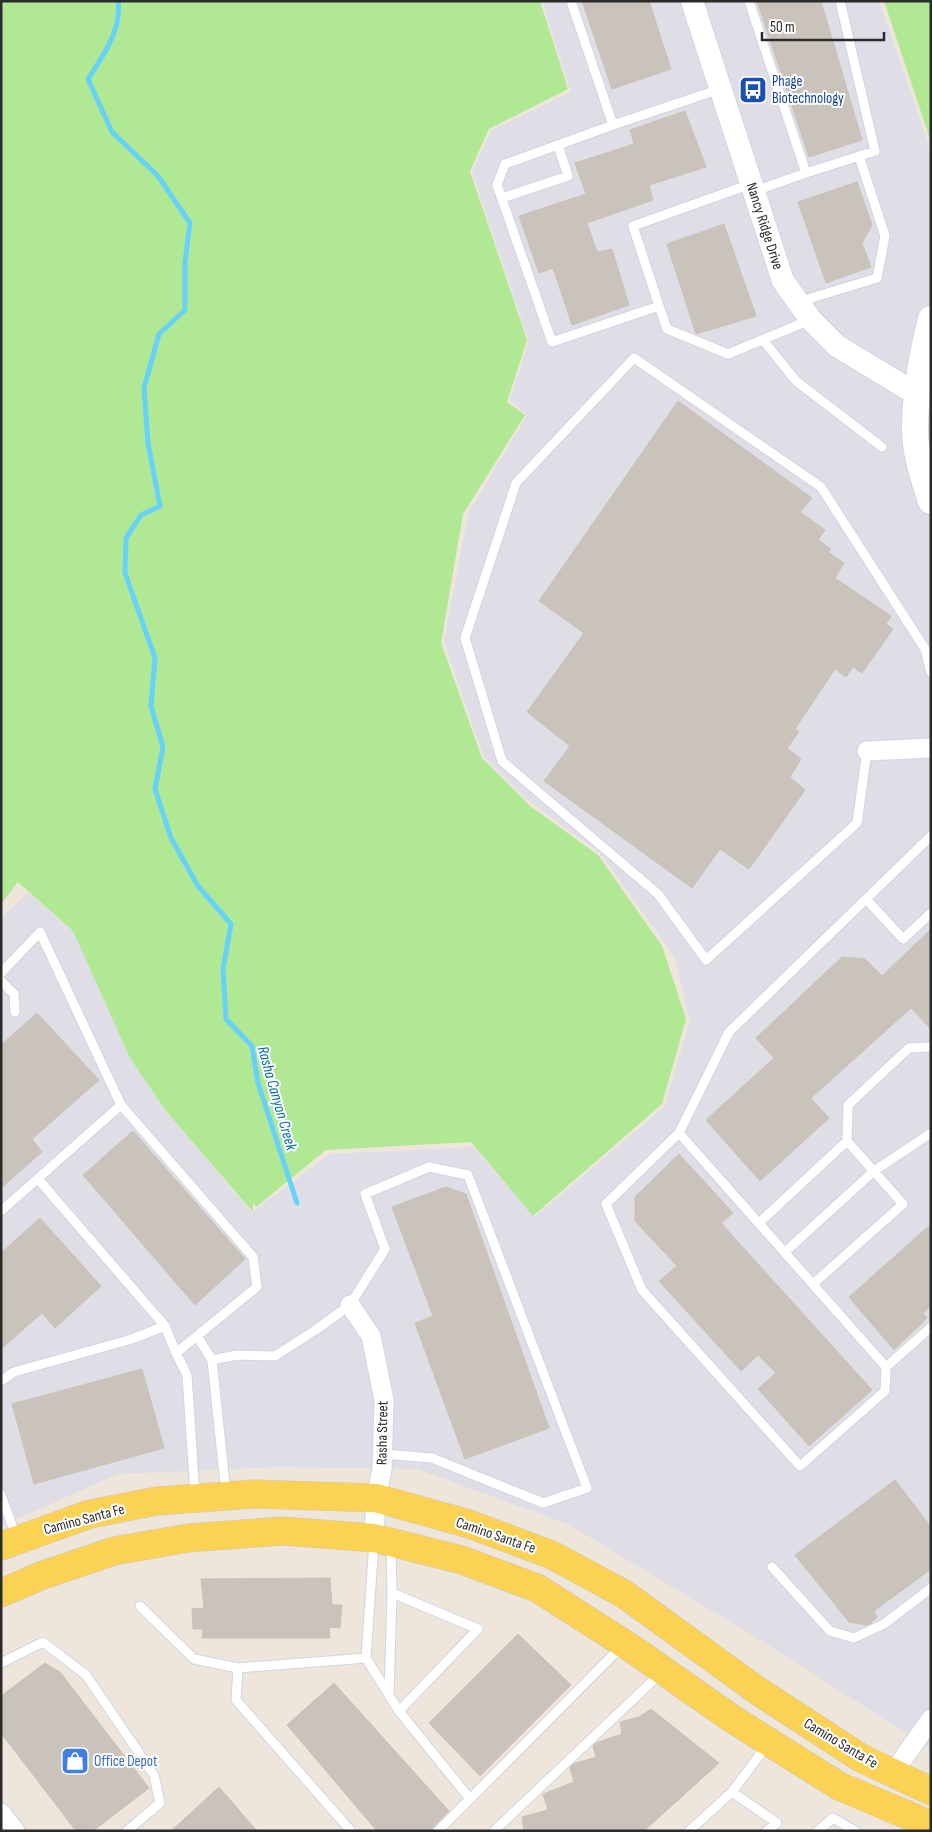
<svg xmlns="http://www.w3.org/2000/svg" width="932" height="1832" font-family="'Sofia Sans Condensed',sans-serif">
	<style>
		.industrial { fill: #dfdde5 }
		.green { fill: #b1e894 }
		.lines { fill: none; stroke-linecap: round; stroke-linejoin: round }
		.stream { stroke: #67d2f7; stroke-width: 5 }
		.building { fill: #c9c3bb; stroke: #c9c2b5 }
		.service-casing { stroke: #d1d4e4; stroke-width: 11 }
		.minor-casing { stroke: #d1d4e4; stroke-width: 21 }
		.tertiary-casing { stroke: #d1d4e4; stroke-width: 24 }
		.secondary-casing { stroke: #d1d4e4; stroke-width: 28 }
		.primary-casing { stroke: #c8c8c8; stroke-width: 29 }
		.service { stroke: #fff; stroke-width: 9 }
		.minor { stroke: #fff; stroke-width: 19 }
		.tertiary { stroke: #fff; stroke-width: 22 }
		.secondary { stroke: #fff; stroke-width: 26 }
		.primary { stroke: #fbd253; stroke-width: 28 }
		.labels { text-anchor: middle; stroke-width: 4; stroke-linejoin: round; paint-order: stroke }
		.transit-label { font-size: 15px; fill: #164399; stroke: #fff; text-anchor: start }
		.street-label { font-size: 15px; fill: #2b2b2b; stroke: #fff }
		.shop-label { font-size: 15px; fill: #366cbe; stroke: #fff; text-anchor: start }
		.water-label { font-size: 16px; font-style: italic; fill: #046fa5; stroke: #fff }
	</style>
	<rect width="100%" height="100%" fill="#eee6db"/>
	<path class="industrial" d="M542,1H879L931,152V1749L749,1633L568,1524L417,1469L277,1467L118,1474L1,1526V919L28,892L73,931L130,1058L166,1111L252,1212L330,1154L473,1147L535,1217L664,1107L690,1021L675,957L599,852L525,798L484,757L444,642L468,514L527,415L510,400L529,341L472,171L492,130L571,92Z"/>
	<path class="green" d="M1,1H540L568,89L489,129L470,171L527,340L507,402L525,415L463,514L441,643L482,758L530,806L598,855L662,946L686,1019L662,1104L533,1216L471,1142L326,1150L256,1207L253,1203V1212L166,1111L130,1058L73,931L18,882L1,904Z
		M884,1H931V142Z"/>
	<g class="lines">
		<path class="stream" d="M118,1C122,30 103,56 88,79L112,132L158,176L190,223L185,262V310L159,334L144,388L148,443L160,506L141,515L126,538L125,573L155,658L151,706L163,747L155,789L171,838L198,886L231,924L223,969L226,1019L252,1046L258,1083L297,1203"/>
	</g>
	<path class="building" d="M582,1H649L671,69L612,89Z
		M757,1H821L862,140L809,157Z
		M685,111L706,167L649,185L653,200L587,223L597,252L612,249L629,305L572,325L553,268L539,273L519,216L586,194L575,163L634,144L630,130Z
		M857,182L872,225L862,243L871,267L826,283L798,202Z
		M724,224L756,316L696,334L667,244Z
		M678,401L812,498L800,512L825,530L818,540L831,549L828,552L844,563L835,578L891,616L886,624L893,629L862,673L853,667L846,677L835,669L795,729L799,732L787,748L801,759L790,777L805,790L749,869L720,849L692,888L544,781L570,746L527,712L584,633L539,601Z
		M931,929V1029L911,1008L811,1098L829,1118L760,1181L706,1120L774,1058L756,1038L842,957L865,959L882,976Z
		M37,1013L99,1080L32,1139L42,1152L1,1188V1045Z
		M133,1131L245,1259L195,1305L83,1175Z
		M679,1154L733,1213L721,1223L872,1390L809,1446L758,1389L776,1373L758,1355L741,1371L659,1281L677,1266L635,1221V1197Z
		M446,1187L466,1194L549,1428L465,1459L415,1323L433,1316L392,1207Z
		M40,1218L101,1286L55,1328L42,1313L1,1349V1253Z
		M931,1224V1306L923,1313L927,1318L894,1350L849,1297Z
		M142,1369L164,1448L34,1484L12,1404Z
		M895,1480L931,1527V1569L874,1611L877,1617L870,1624L866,1625L849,1622L795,1555Z
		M330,1578L332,1605H342L340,1628L329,1627L330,1638H202L203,1629H193L192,1609L204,1608L201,1579Z
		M518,1634L571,1685L480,1776L429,1723Z
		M45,1663L60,1672L149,1788L93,1831H76L1,1733V1696Z
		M334,1683L449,1811L430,1831H377L287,1725Z
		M651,1709L719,1763L644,1831H524L522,1817L548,1810L543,1794L574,1782L570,1768L573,1764L596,1757L593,1746L596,1743L622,1734L620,1722L639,1717Z
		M219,1787L257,1831H171Z"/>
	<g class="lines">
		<defs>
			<path id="service" d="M571,1L613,125L720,89
				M749,1L806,173L755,191
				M613,125L505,164L497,185L552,342L659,306L633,226L751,184
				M806,173L875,151L840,1
				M502,198L568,176L558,145
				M798,302L877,278L885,236L859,156
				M659,306L667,329L728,354L810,320
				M763,340L796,381L882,447
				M867,751L857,823L706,960L658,894L502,761L465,638L516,483L634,358L821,487L925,649L931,672
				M866,899L903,939L931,913
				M1,973L40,932L121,1105L1,1211
				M1,981L14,994L15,1012
				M679,1133L886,1367L885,1391L800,1466L642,1290L606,1204L679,1133L729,1032L931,836
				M847,1141L848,1105L909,1048L931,1047
				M38,1179L165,1326
				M759,1223L847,1141L903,1204L813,1284
				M785,1252L874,1171L931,1133
				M197,1336L212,1360L237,1355L275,1356L317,1329L350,1305L385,1249L365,1194L429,1167L468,1175L587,1488L543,1503L432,1458L383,1454
				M176,1353L187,1375L195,1495
				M212,1360L226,1494
				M886,1367L931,1327
				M1,1381L14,1372L132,1339L165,1326L176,1353L257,1287L253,1257L121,1105
				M1,1495L17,1539
				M391,1545L392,1593L478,1629L399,1711L470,1799
				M772,1567L830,1631L854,1638L884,1624L931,1588
				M140,1606L194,1659L238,1668L236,1700L351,1831
				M366,1658L399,1711
				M1,1663L43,1642L86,1675L154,1775L160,1803L127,1831
				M238,1668L366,1658L374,1542
				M389,1696L392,1593
				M732,1792L777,1823L767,1831
				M438,1831L622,1646
				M494,1831L661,1673
				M689,1831L732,1792L767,1745
				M818,1831L833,1818L855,1831"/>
			<path id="minor" d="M867,751L931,748
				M350,1305L371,1336L384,1400L382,1470L376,1498L374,1538
				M893,1773L931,1719
				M1,1813L15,1831"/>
			<path id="tertiary" d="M692,1L783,281L811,320L837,346L918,395"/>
			<path id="secondary" d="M931,319C922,355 915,393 915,430C915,454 924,479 931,501"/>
			<path id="primary" d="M1,1546L90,1514L157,1501L255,1494L376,1498L469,1524L552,1555L624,1594L758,1691L861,1758L931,1791
				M1,1593L43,1575L114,1551L188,1538L283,1531L374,1538L462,1560L537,1588L631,1648L731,1718L839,1786L931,1825"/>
		</defs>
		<use href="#service" class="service-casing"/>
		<use href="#minor" class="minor-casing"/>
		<use href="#tertiary" class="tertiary-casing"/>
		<use href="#secondary" class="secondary-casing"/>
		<use href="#primary" class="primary-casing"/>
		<use href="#service" class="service"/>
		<use href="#minor" class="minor"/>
		<use href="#tertiary" class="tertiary"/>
		<use href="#secondary" class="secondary"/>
		<use href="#primary" class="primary"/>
	</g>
	<defs>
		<symbol id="bus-square" viewBox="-11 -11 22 22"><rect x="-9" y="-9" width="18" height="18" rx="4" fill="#1a4fb4" stroke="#fff"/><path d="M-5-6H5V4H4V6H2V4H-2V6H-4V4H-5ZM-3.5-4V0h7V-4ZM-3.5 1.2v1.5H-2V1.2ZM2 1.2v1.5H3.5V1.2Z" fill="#fff"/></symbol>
		<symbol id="shop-square" viewBox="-11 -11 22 22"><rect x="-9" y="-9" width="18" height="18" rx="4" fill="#3f7fe0" stroke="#fff"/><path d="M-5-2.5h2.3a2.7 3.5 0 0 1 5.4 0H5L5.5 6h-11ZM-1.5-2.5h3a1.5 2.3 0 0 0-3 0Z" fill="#fff"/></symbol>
	</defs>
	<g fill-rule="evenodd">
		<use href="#bus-square" x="737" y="74" width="32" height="32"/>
		<use href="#shop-square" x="59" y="1745" width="32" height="32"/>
	</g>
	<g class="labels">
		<g class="transit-label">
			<text x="772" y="86">Phage<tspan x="772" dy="17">Biotechnology</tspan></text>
		</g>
		<g class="street-label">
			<text transform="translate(765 226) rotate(72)" y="5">Nancy Ridge Drive</text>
			<text transform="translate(382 1433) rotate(-89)" y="5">Rasha Street</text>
			<text transform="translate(84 1519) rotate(-15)" y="5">Camino Santa Fe</text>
			<text transform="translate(496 1535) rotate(19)" y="5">Camino Santa Fe</text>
			<text transform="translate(841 1743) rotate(31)" y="5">Camino Santa Fe</text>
		</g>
		<g class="shop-label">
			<text x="94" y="1766">Office Depot</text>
		</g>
		<g class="water-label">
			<text transform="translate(278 1098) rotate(74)" y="6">Rasha Canyon Creek</text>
		</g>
	</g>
	<rect width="932" height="1832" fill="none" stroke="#2b2b2b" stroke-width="5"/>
	<path d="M762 32v8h122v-8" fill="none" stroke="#2b2b2b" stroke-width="2.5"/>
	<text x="770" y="32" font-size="15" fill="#2b2b2b" stroke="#ffffff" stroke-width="4" paint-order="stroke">50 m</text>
</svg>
